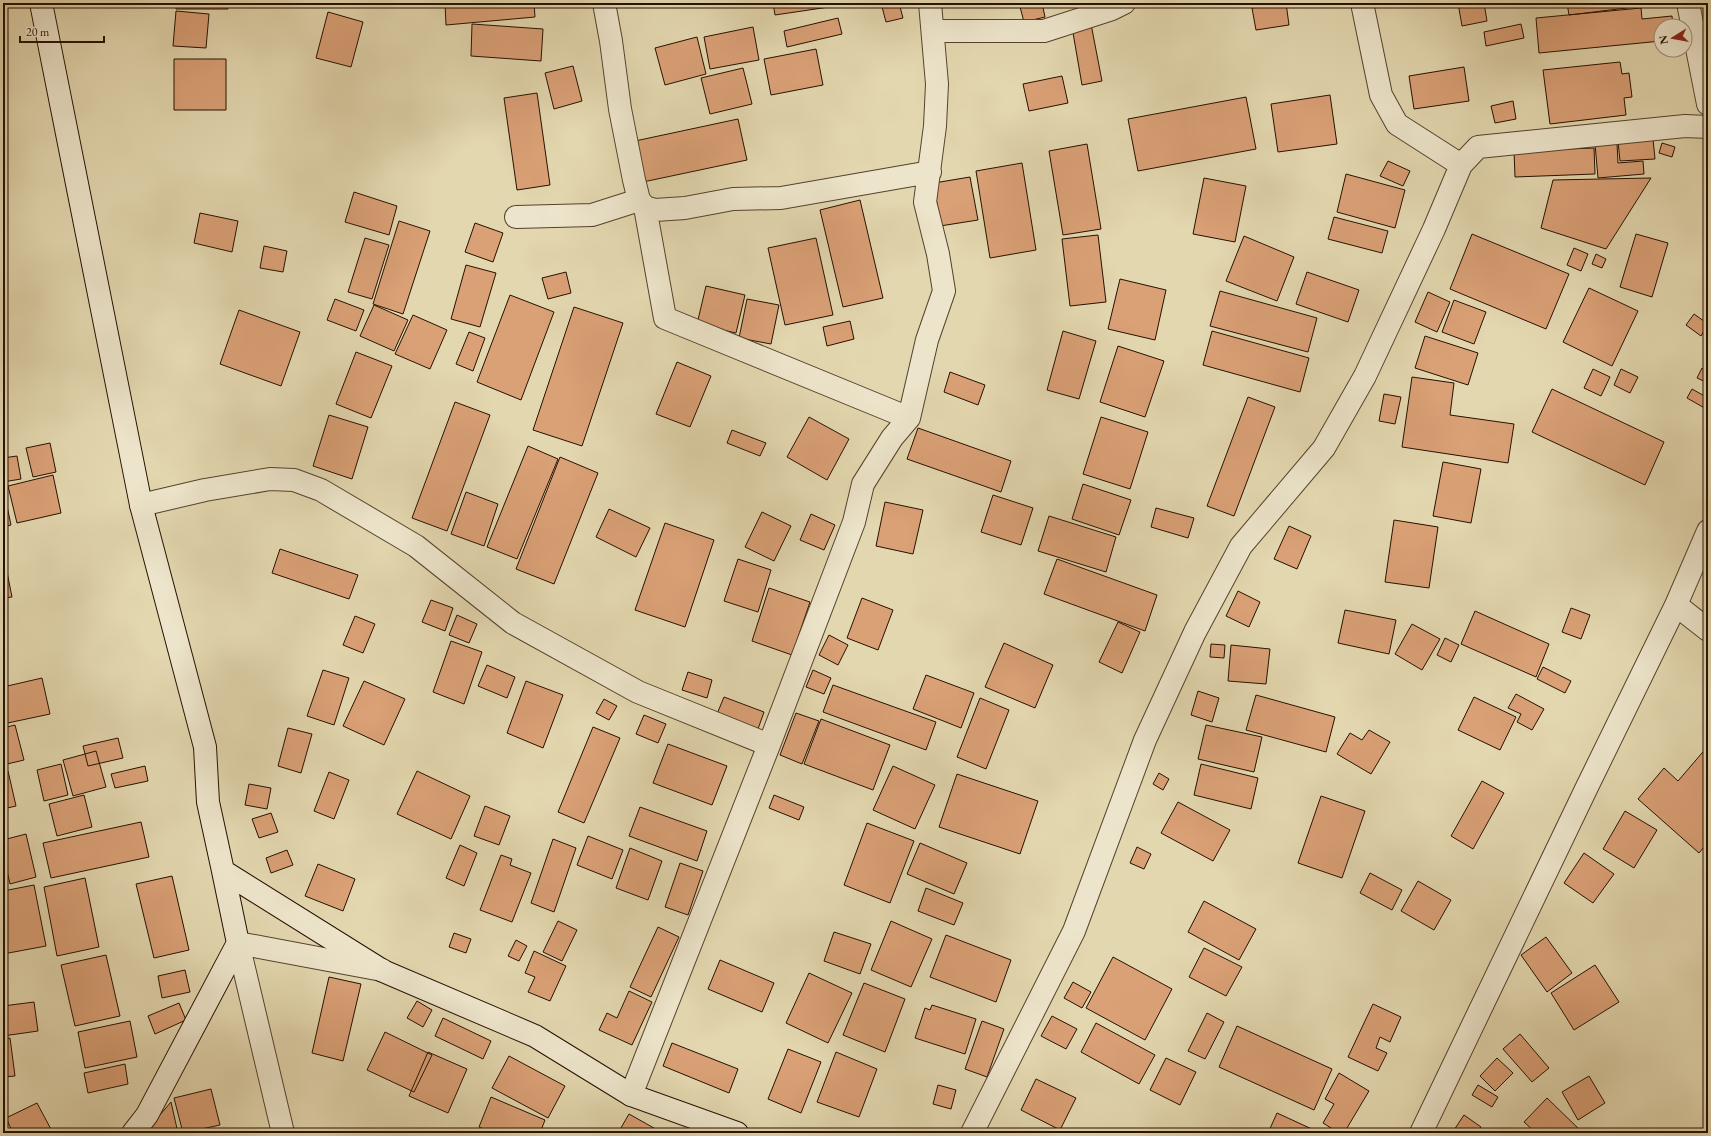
<svg xmlns="http://www.w3.org/2000/svg" width="1711" height="1136" font-family="'EB Garamond',serif">
	<style>
		.building { fill: #daa076; stroke: #261000 }
		.lines { fill: none; stroke-linecap: round; stroke-linejoin: round }
		.street-casing { stroke: #55422c; stroke-width: 24 }
		.secondary-casing { stroke: #261000; stroke-width: 24 }
		.street { stroke: #ede5cb; stroke-width: 22 }
		.secondary { stroke: #ede5cb; stroke-width: 22 }
	</style>
	<rect width="100%" height="100%" fill="#e3d7af"/>
	<filter id="stains"><feTurbulence type="fractalNoise" baseFrequency=".005" numOctaves="4"/><feColorMatrix values="0 0 0 0 .2 0 0 0 0 .09 0 0 0 0 .02 0 0 0 .5 -.17"/></filter>
	<radialGradient id="worn" r=".72"><stop offset=".6" stop-color="#630" stop-opacity="0"/><stop offset="1" stop-color="#630" stop-opacity=".3"/></radialGradient>
	<path class="building" d="M176,3H227L228,9H176Z
		M445,3H534L535,17L446,25Z
		M773,3H828L829,7L775,15Z
		M881,3H899L903,18L886,22Z
		M1019,3H1042L1045,17L1024,22Z
		M1280,3H1286L1289,25L1256,30L1252,8Z
		M1458,3H1484L1487,21L1462,26Z
		M1494,3H1520V4L1495,7Z
		M1567,3H1642L1643,6L1569,15Z
		M1641,8L1642,19L1672,16L1673,26H1661V41L1539,53L1536,18Z
		M176,11L209,14L206,48L173,46Z
		M328,12L363,22L351,67L316,58Z
		M838,18L842,34L787,47L784,31Z
		M472,24L543,29L541,61L471,56Z
		M1091,24L1102,81L1082,85L1072,27Z
		M1521,24L1524,38L1486,46L1484,32Z
		M753,27L759,60L710,69L704,37Z
		M697,37L706,74L665,85L655,48Z
		M816,49L823,85L771,95L764,59Z
		M174,59H226V110H174Z
		M1620,62L1622,74L1629,73L1632,97L1624,98L1626,115L1550,124L1543,70Z
		M573,66L582,101L554,109L545,73Z
		M1464,67L1469,101L1414,109L1409,76Z
		M743,68L752,104L710,114L701,78Z
		M1062,76L1068,103L1029,111L1023,84Z
		M537,93L550,185L517,190L504,98Z
		M1330,95L1337,144L1278,152L1271,104Z
		M1246,97L1256,149L1138,171L1128,119Z
		M1513,101L1516,119L1495,123L1491,106Z
		M738,119L747,160L643,182L635,141Z
		M1653,139L1655,159L1620,161L1618,141Z
		M1617,143L1618,163L1643,161L1644,174L1598,178L1595,144Z
		M1662,143L1675,147L1672,157L1659,153Z
		M1087,144L1101,229L1063,235L1049,151Z
		M1594,148L1595,174L1515,177L1514,151Z
		M1388,161L1410,171L1403,186L1380,176Z
		M1022,163L1036,250L990,258L976,171Z
		M1346,174L1405,190L1395,228L1337,212Z
		M970,177L978,220L940,226L934,183Z
		M1204,178L1246,186L1235,242L1193,234Z
		M1651,178L1606,249L1541,228L1553,180Z
		M354,192L397,206L389,235L345,222Z
		M860,200L883,298L843,307L820,210Z
		M200,213L238,221L232,252L194,243Z
		M1334,217L1388,231L1382,253L1328,239Z
		M399,221L430,231L403,314L373,304Z
		M475,223L503,233L493,262L465,252Z
		M1472,234L1569,274L1546,329L1450,289Z
		M1636,234L1668,243L1652,297L1620,287Z
		M1098,235L1106,302L1070,306L1062,239Z
		M1244,236L1294,257L1277,301L1226,281Z
		M365,238L389,245L372,299L348,292Z
		M816,238L833,315L785,325L768,248Z
		M264,246L287,251L283,272L260,268Z
		M1574,248L1588,254L1581,271L1567,265Z
		M1596,254L1606,259L1602,268L1592,264Z
		M466,265L496,273L480,327L451,319Z
		M566,272L571,293L548,299L542,278Z
		M1307,272L1359,290L1348,322L1296,304Z
		M1120,279L1166,290L1155,340L1108,329Z
		M706,286L745,295L736,333L697,324Z
		M1589,288L1638,311L1612,366L1563,342Z
		M1220,291L1317,318L1308,352L1210,326Z
		M1428,292L1450,302L1437,332L1415,322Z
		M510,295L554,312L521,400L477,382Z
		M335,299L364,310L356,331L327,320Z
		M747,299L779,305L771,344L739,338Z
		M1454,300L1486,312L1474,344L1442,332Z
		M374,305L408,320L394,351L360,336Z
		M574,307L623,323L582,446L533,430Z
		M239,310L300,332L281,386L220,364Z
		M1694,314L1708,324L1701,336L1686,325Z
		M413,315L447,330L430,369L395,354Z
		M850,321L854,339L827,346L823,327Z
		M1063,331L1096,341L1079,399L1047,390Z
		M1212,331L1309,358L1300,392L1203,365Z
		M469,332L485,338L473,371L456,364Z
		M1425,336L1478,353L1468,385L1415,368Z
		M1118,346L1164,361L1145,417L1100,402Z
		M356,352L392,366L371,418L336,404Z
		M677,362L711,376L690,427L656,414Z
		M1702,368L1708,372V383L1697,378Z
		M1593,369L1610,377L1601,396L1584,388Z
		M1621,369L1638,377L1630,393L1614,385Z
		M950,372L985,385L978,405L944,392Z
		M1412,377L1454,383L1450,415L1514,424L1508,463L1402,447Z
		M1552,389L1664,442L1645,485L1532,432Z
		M1692,389L1708,398V410L1687,398Z
		M1384,394L1401,397L1395,424L1379,421Z
		M1248,397L1275,407L1234,516L1207,506Z
		M455,402L490,415L447,531L412,518Z
		M329,415L368,427L352,479L313,466Z
		M809,417L849,439L827,480L787,457Z
		M1101,417L1148,432L1130,489L1083,474Z
		M918,428L1011,461L1001,492L907,459Z
		M732,430L766,443L760,456L727,443Z
		M50,443L56,472L33,477L26,448Z
		M528,446L558,459L517,559L487,547Z
		M17,456L21,479L3,482V458Z
		M560,457L598,473L554,584L516,569Z
		M1443,462L1481,469L1471,523L1433,516Z
		M53,475L61,513L17,523L8,486Z
		M1083,484L1131,500L1119,535L1072,519Z
		M3,487L11,525L3,527Z
		M466,492L498,504L484,546L451,534Z
		M993,495L1033,508L1021,545L981,532Z
		M885,502L923,510L913,554L876,546Z
		M1156,508L1194,518L1188,538L1151,527Z
		M609,509L650,528L636,557L596,537Z
		M762,512L791,526L774,561L745,547Z
		M811,514L835,525L824,550L800,540Z
		M1049,516L1116,537L1106,572L1038,551Z
		M1394,520L1438,527L1429,588L1385,582Z
		M665,523L714,540L685,627L635,610Z
		M1289,526L1311,536L1297,569L1274,559Z
		M280,549L358,575L349,599L272,573Z
		M3,552L12,597L3,598Z
		M738,559L771,570L758,612L724,601Z
		M1057,559L1157,595L1145,631L1044,594Z
		M769,588L810,602L792,655L752,641Z
		M1238,591L1260,602L1249,627L1226,616Z
		M862,598L893,610L878,650L847,638Z
		M431,600L453,608L445,631L422,622Z
		M1571,608L1590,615L1581,639L1562,632Z
		M1345,610L1396,620L1389,654L1338,643Z
		M1475,611L1549,644L1536,677L1461,644Z
		M457,615L477,624L469,643L449,635Z
		M355,616L375,624L363,653L343,645Z
		M1118,622L1140,632L1122,673L1099,662Z
		M1412,624L1440,639L1422,670L1395,654Z
		M829,635L848,645L838,665L819,655Z
		M1445,638L1459,645L1451,662L1437,655Z
		M451,641L482,652L464,704L433,692Z
		M1004,643L1053,665L1035,708L985,687Z
		M1211,644L1225,645L1224,658L1210,657Z
		M1231,645L1270,649L1266,684L1228,681Z
		M487,665L515,677L507,698L478,686Z
		M1543,667L1571,681L1565,693L1537,679Z
		M323,670L349,678L334,725L307,716Z
		M813,670L831,678L824,694L806,687Z
		M688,672L712,680L707,698L682,690Z
		M926,675L974,693L961,728L913,709Z
		M42,678L50,714L3,724V687Z
		M364,681L405,699L384,745L343,726Z
		M526,681L563,695L543,748L507,733Z
		M833,685L936,722L926,750L823,712Z
		M1198,691L1219,698L1212,722L1191,715Z
		M1516,694L1544,709L1532,730L1517,722L1521,714L1508,708Z
		M1256,695L1335,717L1326,752L1246,730Z
		M724,697L764,712L758,729L717,714Z
		M1474,697L1516,717L1500,750L1458,730Z
		M980,698L1009,710L986,769L957,757Z
		M604,699L617,706L609,720L596,713Z
		M796,713L819,721L802,764L780,755Z
		M644,715L666,724L658,743L636,734Z
		M821,719L890,745L873,790L804,764Z
		M15,725L24,760L3,765V728Z
		M1206,725L1262,737L1254,772L1198,759Z
		M593,727L620,738L584,823L558,812Z
		M288,728L312,734L301,773L278,766Z
		M1369,730L1390,742L1371,774L1337,754L1350,733L1362,740Z
		M118,738L123,758L88,766L83,746Z
		M668,744L727,766L712,805L653,783Z
		M1708,746V842L1699,853L1638,799L1664,768L1678,781Z
		M96,751L106,787L73,796L63,760Z
		M61,764L68,795L44,801L37,770Z
		M1201,764L1258,778L1251,809L1194,795Z
		M145,766L148,781L115,788L111,774Z
		M893,766L935,785L915,829L873,810Z
		M8,771L16,806L3,809V772Z
		M417,771L470,796L451,839L397,814Z
		M329,772L349,780L334,819L314,811Z
		M1159,773L1169,779L1163,790L1153,784Z
		M957,774L1038,801L1020,854L939,827Z
		M1482,781L1504,793L1473,849L1451,836Z
		M249,784L271,788L267,809L245,805Z
		M84,795L92,827L57,836L49,804Z
		M774,795L804,807L799,820L769,808Z
		M1321,796L1365,811L1342,878L1298,863Z
		M1178,802L1230,830L1213,861L1161,833Z
		M485,806L510,816L499,845L474,836Z
		M640,807L707,831L697,861L629,836Z
		M1625,811L1657,830L1634,868L1603,849Z
		M271,813L278,832L259,838L252,819Z
		M141,822L149,857L51,878L43,843Z
		M867,823L914,841L890,903L844,885Z
		M26,834L36,877L10,884L3,854V840Z
		M588,836L623,850L612,879L577,865Z
		M553,839L576,848L554,912L531,903Z
		M920,843L967,863L954,894L907,874Z
		M460,845L477,853L464,886L446,878Z
		M1137,847L1151,854L1144,869L1130,863Z
		M630,848L662,861L648,900L616,888Z
		M287,850L293,865L271,873L266,858Z
		M1584,853L1614,874L1593,903L1564,883Z
		M501,855L512,859L510,865L531,873L512,922L480,910Z
		M680,863L703,871L688,915L665,907Z
		M318,864L355,879L343,911L305,896Z
		M1370,873L1402,890L1392,910L1360,893Z
		M172,876L189,950L154,958L136,884Z
		M85,878L99,947L57,956L44,887Z
		M1418,881L1451,900L1434,930L1401,911Z
		M34,885L46,946L3,954V891Z
		M926,888L963,903L954,925L918,911Z
		M1204,901L1256,929L1239,960L1188,932Z
		M558,921L577,930L562,961L543,952Z
		M891,921L932,939L911,987L871,970Z
		M658,927L679,937L651,997L630,987Z
		M834,932L871,944L860,974L824,961Z
		M454,933L471,939L466,953L449,947Z
		M946,935L1011,960L996,1002L930,977Z
		M1546,937L1572,973L1547,992L1521,955Z
		M516,940L527,946L519,961L508,956Z
		M1204,948L1242,967L1226,996L1189,977Z
		M534,951L566,966L550,1001L528,992L535,977L525,973Z
		M106,955L120,1016L75,1026L61,965Z
		M1113,957L1172,989L1145,1040L1086,1008Z
		M720,960L774,983L762,1012L708,989Z
		M1595,965L1619,1002L1574,1030L1551,993Z
		M185,970L190,992L162,998L158,976Z
		M809,973L852,993L828,1043L786,1023Z
		M329,977L361,984L343,1061L312,1053Z
		M1073,982L1091,992L1082,1008L1064,998Z
		M864,983L905,999L885,1052L843,1035Z
		M629,991L652,1002L632,1045L599,1030L607,1013L617,1018Z
		M417,1001L432,1010L423,1027L407,1018Z
		M34,1002L38,1031L3,1036V1006Z
		M179,1003L186,1020L155,1034L148,1016Z
		M1373,1004L1401,1017L1390,1042L1380,1037L1376,1048L1387,1053L1378,1071L1348,1057Z
		M932,1005L976,1019L965,1054L915,1038L925,1008L930,1010Z
		M1207,1013L1224,1022L1205,1059L1188,1051Z
		M1052,1016L1077,1029L1066,1049L1041,1036Z
		M443,1018L491,1041L483,1059L435,1036Z
		M130,1021L137,1057L85,1068L78,1032Z
		M982,1021L1004,1029L987,1077L965,1069Z
		M1096,1023L1155,1055L1139,1084L1081,1052Z
		M1237,1026L1332,1069L1314,1110L1219,1067Z
		M385,1032L432,1055L414,1092L367,1070Z
		M1520,1034L1549,1068L1532,1082L1503,1049Z
		M10,1038L15,1076L3,1077V1039Z
		M672,1043L738,1069L729,1093L663,1066Z
		M788,1049L821,1062L801,1113L768,1099Z
		M428,1052L467,1069L448,1113L409,1096Z
		M836,1052L877,1069L859,1117L817,1102Z
		M509,1056L565,1086L548,1118L492,1088Z
		M1166,1058L1196,1072L1180,1105L1150,1090Z
		M1497,1058L1513,1073L1495,1091L1480,1076Z
		M125,1064L128,1084L88,1093L84,1073Z
		M1339,1073L1369,1091L1344,1133H1339L1323,1123L1334,1104L1325,1099Z
		M1589,1076L1605,1103L1578,1120L1562,1092Z
		M1036,1079L1076,1098L1060,1130L1021,1110Z
		M938,1085L956,1090L951,1109L933,1104Z
		M1478,1085L1498,1097L1492,1107L1472,1095Z
		M211,1089L220,1125L183,1133L174,1098Z
		M491,1097L545,1120L540,1133H492L479,1127Z
		M1547,1098L1583,1133H1536L1524,1122Z
		M171,1102L178,1133H148L147,1130Z
		M37,1103L53,1133H13L6,1118Z
		M1277,1113L1314,1130L1313,1133H1268Z
		M629,1114L661,1132V1133H618Z
		M1464,1115L1481,1127L1477,1133H1452Z"/>
	<g class="lines">
		<defs>
			<path id="street" d="M604,3L611,41L620,109L634,180L639,200L645,207L655,210L685,208L733,199L781,198L930,172
				M1362,3L1381,95L1397,124L1461,165
				M1688,3L1708,104
				M934,31H1044L1112,9L1124,3
				M645,207L665,318L909,418
				M516,217L592,215L639,200
				M141,505L205,490L270,479L294,480L321,490L416,546L513,623L638,692L769,745
				M1676,605L1708,630
				M631,1095L769,745L854,522L863,484L892,438L909,418L927,340L944,291L938,254L925,202L935,126L937,84L930,3
				M283,1133L238,943L382,970
				M972,1133L1074,931L1145,740L1195,632L1241,546L1324,448L1365,376L1434,229L1461,165L1478,147L1685,126L1708,127
				M1421,1133L1587,787L1676,605L1708,531"/>
			<path id="secondary" d="M41,3L141,505L205,747L208,802L223,871L383,971L535,1036L631,1095L737,1133
				M133,1133L147,1115L238,943L223,871"/>
		</defs>
		<use href="#street" class="street-casing"/>
		<use href="#secondary" class="secondary-casing"/>
		<use href="#street" class="street"/>
		<use href="#secondary" class="secondary"/>
	</g>
	<rect width="1711" height="1136" fill="none" stroke="#e3d7af" stroke-width="16"/>
	<rect x="4" y="4" width="1703" height="1128" fill="none" stroke="#261000" stroke-width="2"/>
	<rect x="8" y="8" width="1695" height="1120" fill="none" stroke="#261000"/>
	<g transform="translate(1673 38) rotate(259)"><circle r="19" fill="#ede5cb" stroke="#9d907a"/>
	<path d="M0-3L7 15L0 10L-7 15Z" fill="#8f2418"/>
	<text y="-6" font-size="11" font-weight="bold" text-anchor="middle" fill="#261000">N</text>
	</g>
	<path d="M20 36v6h84v-6" fill="none" stroke="#261000" stroke-width="2"/>
	<text x="26" y="36" font-size="12" fill="#261000" stroke="#ede5cb" stroke-width="3" paint-order="stroke">20 m</text>
	<rect width="100%" height="100%" filter="url(#stains)"/>
	<rect width="100%" height="100%" fill="url(#worn)"/>
</svg>
